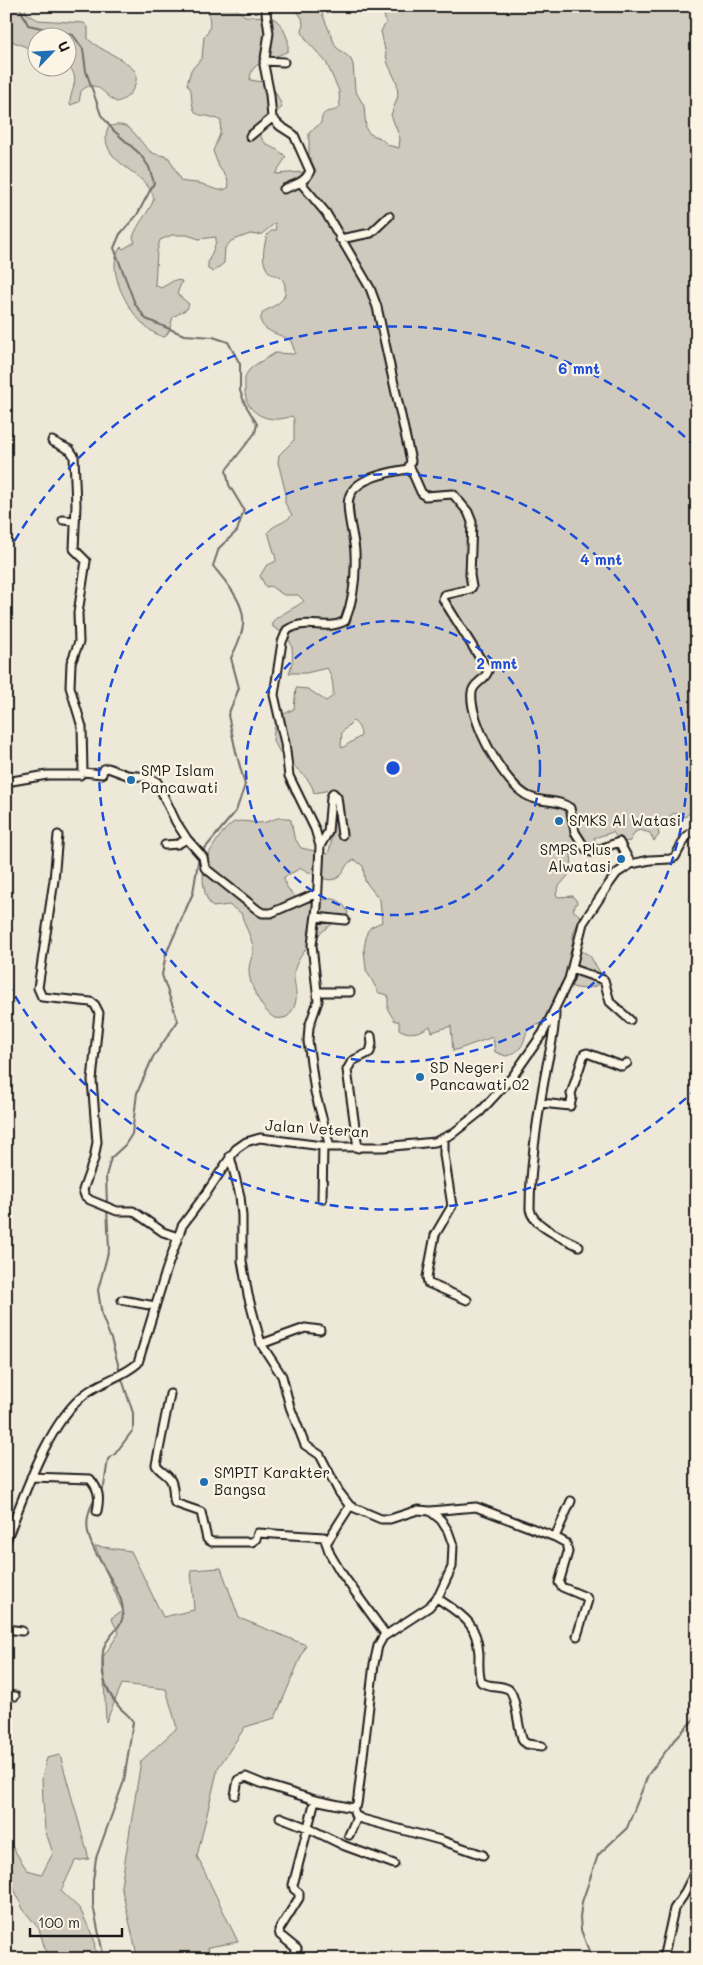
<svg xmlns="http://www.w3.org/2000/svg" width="703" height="1965" font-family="Mali,sans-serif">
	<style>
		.green { fill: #cfcabd; stroke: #76736c; fill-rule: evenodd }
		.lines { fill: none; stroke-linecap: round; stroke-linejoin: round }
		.stream { stroke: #6f6c67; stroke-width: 2 }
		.street-casing { stroke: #1c1c1c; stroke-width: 11 }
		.street { stroke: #fcf5e5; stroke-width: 7 }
		.ring { fill: none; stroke: #1d4ed8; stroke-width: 2.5; stroke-dasharray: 9 6 }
		.poi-dot { fill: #1f6fb2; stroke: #fcf5e5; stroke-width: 2 }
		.labels { text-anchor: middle; stroke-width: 4.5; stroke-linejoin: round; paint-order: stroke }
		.poi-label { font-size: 15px; fill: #1c1c1c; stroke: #fcf5e5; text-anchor: start }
		.street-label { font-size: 15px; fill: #1c1c1c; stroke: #fcf5e5 }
		.centre { fill: #1d4ed8; stroke: #fcf5e5; stroke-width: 2.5 }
		.ring-label { font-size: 15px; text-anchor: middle; font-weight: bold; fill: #1d4ed8; stroke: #fcf5e5; stroke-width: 4.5; stroke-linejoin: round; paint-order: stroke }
	</style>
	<rect width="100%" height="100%" fill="#eee8d9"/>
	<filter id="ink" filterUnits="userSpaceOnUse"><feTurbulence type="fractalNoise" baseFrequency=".02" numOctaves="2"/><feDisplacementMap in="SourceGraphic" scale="10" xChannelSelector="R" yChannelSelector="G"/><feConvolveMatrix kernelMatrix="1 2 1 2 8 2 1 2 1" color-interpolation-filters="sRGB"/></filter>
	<g filter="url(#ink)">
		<path class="green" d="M6,6H25L26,13L38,20L84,23L88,27V39C102,52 122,56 135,71C140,84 129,100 116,102C104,95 96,77 81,91L79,102L70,105C69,92 81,80 70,68C62,69 55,77 46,76L43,73V68H68V38H38L37,55L24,46L6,39Z
			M208,6H233L245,16L270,17L276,20L282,26L288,40V51C274,59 250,60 250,80L269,83L271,84L281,103L282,107C276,115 266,117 258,123C261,152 274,143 286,157L275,174L316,171L309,156V133L321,123C322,106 332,115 340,107L339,91L326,62L307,41L302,32L303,24L302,18L293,6H319L336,47L350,58L353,64L355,90L364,106L366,129L370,134L380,138L388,145L399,148L400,138L391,115L398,96L397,83L388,64L381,31L386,23L382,6H573V8L585,6H697V806L685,817L674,813L657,825L659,835L654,841L650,833L640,830L635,832L630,841C622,843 617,839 613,832L594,838L600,854L598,857C589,852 581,843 571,851L572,871L559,886L556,894L558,897L573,896L577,902L573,910L581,917L574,931L571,951H582L590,956L601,974V979L598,985C584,991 574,989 562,982L542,1024C519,1027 530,1040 518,1050C515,1053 510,1055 506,1056L495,1052L493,1037L453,1051L451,1026L432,1032L430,1026C421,1032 409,1036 399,1029V1021H395L388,1010V995L379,993L366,970L364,949L367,932L371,927L382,922L380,900L365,881L363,866L355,860C348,862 347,864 344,870C335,890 314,874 301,868L284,877C284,887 295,898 303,903C322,903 336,889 348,912L347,916C328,923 302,948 295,968C290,983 305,999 287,1017C283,1018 279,1019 275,1018C263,1013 249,984 249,972C248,963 255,953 253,946C250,934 244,924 241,913L229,905L213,907C203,899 201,874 205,863C208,853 225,825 235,822C245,819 255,825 266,822C276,819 280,815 291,820L294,837L301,848L328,854L331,844L330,790L314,793C311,776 292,767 282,755C278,751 277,745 273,741C275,721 275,718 294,709L296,688L308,689L326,701L333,696C334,687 332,675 327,668L306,673H289C293,664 295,645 287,637C283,633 278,630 273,627L272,622C281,613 294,609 304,601L298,595H284L270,586L266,587L260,576L266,566L276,561V559L268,532C274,524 286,523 292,515L285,503V490L278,462L279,455L294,440V419L292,416C270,425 244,414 245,389C245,384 244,377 247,373C250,366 268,358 275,353L294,354L295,352L291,341C280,333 253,331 263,312C273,306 287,302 285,288C285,284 284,281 281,278C277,276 273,275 270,273C261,265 263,250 266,239C267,233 270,231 276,230L275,223L262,234L257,235L250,234L231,241L225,248L224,263L213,272L208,269C206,259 217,248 216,237L199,239L187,235H172L160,240L157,251L155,285L161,288L175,280L182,281L177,294L189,304L187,309L173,317L169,331L165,337C139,334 100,271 121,247L123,249L135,242L133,238C137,223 149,213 154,199C149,171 95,163 108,127C132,118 136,140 150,151C155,156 163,154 169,158L181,181C188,183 196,182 202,184C210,187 221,194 229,187L227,178L219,167L213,151L220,134L221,121C199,109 193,126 191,90L187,84L191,70L202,58L204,37C214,28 208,18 208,6ZM353,721C358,724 361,730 361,736L342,748L341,745L342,732Z
			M95,1546L131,1551L163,1617L194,1610L191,1570L221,1568L239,1618L306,1645L275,1718L245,1727L218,1768L197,1856L238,1942L208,1947L210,1959H138L121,1886L141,1761L177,1728L166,1689L122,1684L106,1722L103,1657L119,1633L111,1618L123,1611Z
			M60,1755L89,1859L75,1861L61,1891L80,1909L94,1939L96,1959H48L39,1929L23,1909L6,1870V1837L27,1870L42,1874L53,1853L45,1830L43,1800L42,1778L47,1758Z"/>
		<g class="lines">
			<path class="stream" d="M19,6L28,25L73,35L83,49L86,71L101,115L113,130L140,154L149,167L154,183L137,215L120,234L114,248L135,304L146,319L184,335L213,337L228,342L240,364V391L245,404L257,424L255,433L226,470L229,485L244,510L237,531L219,548L213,566C225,581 246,603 243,625C242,636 236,648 231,658L239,688L228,715L236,752L245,785L236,811L202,852
				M107,1204L106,1176L111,1158L125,1145L132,1134L137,1093L153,1057L178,1021L162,975L166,954L193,893L199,856
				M107,1208L109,1249L98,1290L102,1316L111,1339L120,1371
				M100,1491L104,1486L108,1459L115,1454L133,1430V1413L121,1376
				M95,1499C71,1537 109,1565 121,1600C129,1627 112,1628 104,1647C102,1654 102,1667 103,1674C105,1686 112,1699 120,1708C125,1713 130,1716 133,1722L124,1781L96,1858L93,1881V1905L104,1959
				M592,1959L581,1930L580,1917L582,1902L598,1855L627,1828L648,1775L675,1739L697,1716"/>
			<defs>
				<path id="street" d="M265,6L269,33L264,65L270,95L272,118L280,126L294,135L310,171C306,182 294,185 284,189
					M264,61L284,62
					M250,136L272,118
					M301,183L326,213L370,288L377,307L411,461L408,469C391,472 358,477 350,495C344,507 355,539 355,553C356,575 353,601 345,621C325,632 308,617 287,630L282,642L274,695L285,743L289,776L315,829L320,846L317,907L312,945L318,1001L309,1027L308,1041L315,1092L330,1147
					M340,239L371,233L389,216
					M52,441L70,450L74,456L76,505L74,549L86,561L78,613L79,642L71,663L70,687L82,727L83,772
					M410,467L421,492L425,496L453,494L468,512L472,522L470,575L472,587L470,589L444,595L443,599L488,671C485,681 474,682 472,692C468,719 505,787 530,797C543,803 559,799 570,808L575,832L587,851L592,852L619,842L631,864
					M63,520L75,521
					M6,782L47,775H80L83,772L102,774L104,769L108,768L127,775L147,777L157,782L176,822L187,839L203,857L205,868L259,911L263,913H271L317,893
					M58,835L54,880L38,988L42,997L91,1002L95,1005L99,1013L92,1080L97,1142L94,1159L83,1190L85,1196L90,1200L117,1211H133L163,1232L178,1237
					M165,845L178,844L187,839
					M320,846L328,832L331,797L333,793L337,797L342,835
					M316,917L345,920
					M572,969L604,980L610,1002L630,1020
					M318,992H350
					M555,1012C555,1032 551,1046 547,1065C538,1112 530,1161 530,1209C532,1226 565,1239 579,1246
					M541,1103L570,1106L572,1098L571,1094L584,1054L587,1053L622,1066L627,1063
					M444,1138V1155L452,1206L435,1235L427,1277L428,1283L467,1300
					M358,1148L347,1070L352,1061L370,1052L372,1044L371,1036
					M230,1156L240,1196L242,1216V1261L248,1295L261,1344L282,1376L290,1407L305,1445L320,1455L339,1492L350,1506L381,1519H390L418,1510L430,1511L441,1520L448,1531L453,1545L452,1567L439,1595L429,1607L383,1637L378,1646L374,1664L358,1797L357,1804L353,1808
					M322,1199L323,1146
					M122,1300L155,1306
					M261,1344L305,1328L320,1330
					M170,1394L156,1465C159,1471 166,1473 170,1479C175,1486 172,1495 175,1503L201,1512L207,1539L212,1542H252L256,1539L258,1533L324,1537L330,1554L340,1571L386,1635
					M31,1477L90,1479C99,1489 100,1498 97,1511
					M430,1511L476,1507L555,1537L566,1543L568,1552L559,1583L562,1587L586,1597L588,1600L577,1636
					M555,1537L571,1501
					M6,1541C24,1496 47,1424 85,1394C101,1381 123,1377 138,1363L166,1271L182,1226L205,1195L236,1149L246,1142L260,1138L330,1147H383L435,1142L452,1134L480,1112L513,1076L543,1033L569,979L583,923L609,884L617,873L631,864L650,860L670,859L675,857L686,837L697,828
					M327,1542L350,1506
					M437,1598C462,1615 477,1622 479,1654C479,1663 478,1673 481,1682C490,1688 499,1684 508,1689C516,1692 518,1731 523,1741L527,1744L542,1746
					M6,1629L22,1631
					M6,1695L15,1696
					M235,1795L238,1780L246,1777L263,1784L315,1800L353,1808
					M353,1808L355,1815L362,1819L440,1840L483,1855
					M280,1817L308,1828L345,1846L394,1864
					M349,1835L357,1817
					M292,1959L297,1949L280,1935L279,1930L299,1898V1893L294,1889L293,1885L315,1800
					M663,1959L674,1909L683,1896L697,1868"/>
			</defs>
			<use href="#street" class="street-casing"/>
			<use href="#street" class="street"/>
		</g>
	</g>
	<g class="ring">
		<circle cx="393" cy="768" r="147"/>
		<circle cx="393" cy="768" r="294"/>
		<path d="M697 1088A441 441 0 0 1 7 982M7 554A441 441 0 0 1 697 448"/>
	</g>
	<g class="poi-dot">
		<circle cx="131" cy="780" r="5"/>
		<circle cx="559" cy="821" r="5"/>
		<circle cx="621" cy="859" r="5"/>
		<circle cx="420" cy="1077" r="5"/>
		<circle cx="204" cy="1482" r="5"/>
	</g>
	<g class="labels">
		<g class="poi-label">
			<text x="141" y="776">SMP Islam<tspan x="141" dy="17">Pancawati</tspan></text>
			<text x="569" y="826">SMKS Al Watasi</text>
			<text x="611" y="855" text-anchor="end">SMPS Plus<tspan x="611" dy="17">Alwatasi</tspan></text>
			<text x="430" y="1073">SD Negeri<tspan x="430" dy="17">Pancawati 02</tspan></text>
			<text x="214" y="1478">SMPIT Karakter<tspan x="214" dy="17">Bangsa</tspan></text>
		</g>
		<g class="street-label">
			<text transform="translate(317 1129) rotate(4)" y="5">Jalan Veteran</text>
		</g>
	</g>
	<circle cx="393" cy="768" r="8" class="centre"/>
	<g class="ring-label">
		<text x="579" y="374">6 mnt</text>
		<text x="601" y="565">4 mnt</text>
		<text x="497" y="669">2 mnt</text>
	</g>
	<rect width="703" height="1965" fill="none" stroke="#fcf5e5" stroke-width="25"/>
	<rect x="12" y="12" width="678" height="1940" fill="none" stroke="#1c1c1c" stroke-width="2" filter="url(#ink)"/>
	<g transform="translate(52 52) rotate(65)"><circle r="24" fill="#fcf5e5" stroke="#a29e95"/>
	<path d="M0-4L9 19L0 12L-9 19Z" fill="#1f6fb2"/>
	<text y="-8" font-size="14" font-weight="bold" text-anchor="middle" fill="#1c1c1c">U</text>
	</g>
	<path d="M30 1928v8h92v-8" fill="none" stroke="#1c1c1c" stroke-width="2.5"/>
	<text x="38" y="1928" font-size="15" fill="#1c1c1c" stroke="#fcf5e5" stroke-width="4" paint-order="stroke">100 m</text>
</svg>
